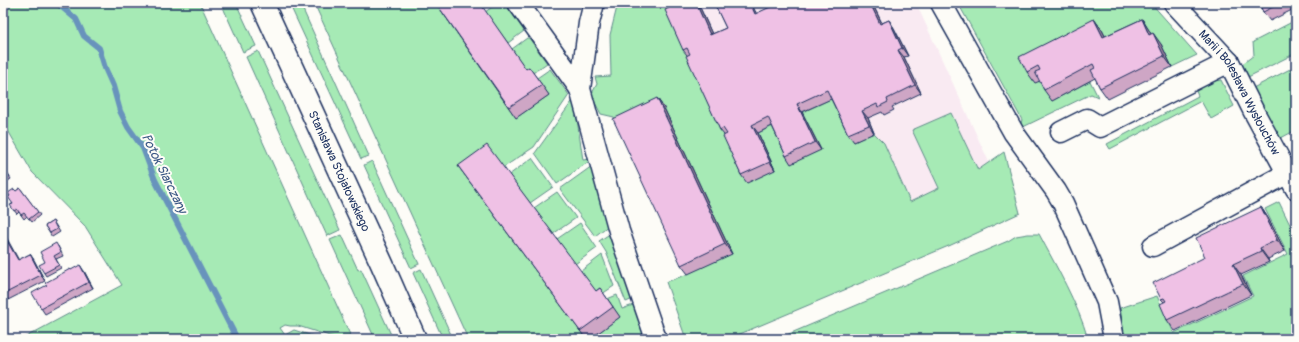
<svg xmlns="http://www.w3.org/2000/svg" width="1299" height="342" font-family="Pangolin,sans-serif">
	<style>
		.built { fill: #f9eaf2 }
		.green { fill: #a6eab5; stroke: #608c8a }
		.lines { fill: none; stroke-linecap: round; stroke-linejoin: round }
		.stream { stroke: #6893bc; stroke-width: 6 }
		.minor-casing { stroke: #1b2f5e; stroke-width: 23 }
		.tertiary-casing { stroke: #1b2f5e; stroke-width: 25 }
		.minor { stroke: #fdfcf7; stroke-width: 20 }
		.tertiary { stroke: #fdfcf7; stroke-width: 22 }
		.wall { fill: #cea6c5; stroke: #1b2f5e }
		.shaded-wall { fill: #a787a0; stroke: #1b2f5e }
		.building { fill: #efc1e5; stroke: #1b2f5e }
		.labels { text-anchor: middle; stroke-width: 4; stroke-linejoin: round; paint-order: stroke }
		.street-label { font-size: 12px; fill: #1b2f5e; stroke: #fdfcf7 }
		.water-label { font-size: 13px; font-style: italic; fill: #3b5885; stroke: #fdfcf7 }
	</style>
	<rect width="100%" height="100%" fill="#fdfcf7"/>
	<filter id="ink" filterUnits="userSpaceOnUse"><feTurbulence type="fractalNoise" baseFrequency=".025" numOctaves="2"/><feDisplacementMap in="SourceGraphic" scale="8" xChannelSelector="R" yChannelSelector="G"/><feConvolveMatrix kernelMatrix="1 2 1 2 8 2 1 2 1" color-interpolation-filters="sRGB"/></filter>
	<g filter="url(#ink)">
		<path class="built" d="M650,3H916L994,173L774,276Z"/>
		<path class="green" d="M3,3H200L352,339H339L298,326H290L285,325L280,328L285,335L294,330L322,339H22L122,285L85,226L32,172L3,122Z
			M221,3H236L256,46L243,52Z
			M289,3H300L369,156L361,159Z
			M314,3H436L516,118L549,95L537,78L550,69L569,95L534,147L504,167L586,339H468Z
			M498,3H505L524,31L508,43L485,12Z
			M618,3H668L775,170L758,133L833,98L854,142L874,133L884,143L910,202L939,188L912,130L951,113L978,170L1004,152L1020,213L951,245L728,339H686L666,282L688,274L614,117L601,114L591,95L597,84L595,77L611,76L610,35Z
			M958,3H1151L1197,55L1172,67L1111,48L1101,31L1046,78L1052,101L1090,81L1098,97L1091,94L1021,128L1020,125L1022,120Z
			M1296,20V53L1248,77L1241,65L1254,55L1253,42Z
			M527,38H529L547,63L530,75L512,49Z
			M258,51L340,230L327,236L246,57Z
			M1296,66V130L1279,139L1251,89Z
			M1221,80L1234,106L1211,119L1201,101L1110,149L1107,144L1198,96L1193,84Z
			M574,99L583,160L591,159V160L557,184L535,153Z
			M532,158L553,187L530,203L509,175Z
			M372,161L419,264L411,268L364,165Z
			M592,166L609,225L595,236L560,189Z
			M557,192L576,218L553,234L534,208Z
			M1279,202L1296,237V339H1125L1120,308L1157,296L1174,333L1253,296L1243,276L1288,254L1265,209Z
			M580,223L597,248L575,264L557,239Z
			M611,233L635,298L626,302L606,252L599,241Z
			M1028,234H1039C1056,266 1078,304 1088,339H777L1008,241L1016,236Z
			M342,235L358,270L361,269L393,339H375L330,240Z
			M602,255L614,286L599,296L581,271Z
			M421,269L453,339H443L413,273Z
			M617,295L622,309L636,304L648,339H590L620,317L607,299Z"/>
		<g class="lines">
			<path class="stream" d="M57,3L76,19L84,36L99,48L105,68L113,86L120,111L128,127L143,148L155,180L237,339"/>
			<defs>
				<g id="minor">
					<path d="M518,3L580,89"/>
					<path d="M594,3L589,23L580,89L619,231L656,339"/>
					<path d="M941,3L1014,133L1056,191L1063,203L1107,302L1114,339"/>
					<path id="s1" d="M1174,3L1229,62L1254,112L1296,189"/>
					<path d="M1061,132L1087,119L1100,127L1229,62"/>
					<path d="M1153,246L1288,173"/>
				</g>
				<g id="tertiary">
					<path id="s2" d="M262,3L382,264L415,339"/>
				</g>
			</defs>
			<use href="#minor" class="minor-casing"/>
			<use href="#tertiary" class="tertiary-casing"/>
			<use href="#minor" class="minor"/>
			<use href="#tertiary" class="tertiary"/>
		</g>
		<path class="wall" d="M436,3L526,69L529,67L549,95L516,118Z
			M698,3L712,34L726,28L714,3H751L756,14L779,3H878L879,5L874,7L882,23L889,20L894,28L908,56L904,57L921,93L892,107L894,110L884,115L882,112L868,118L874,133L854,142L848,134L831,99L802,112L821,150L791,164L786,156L772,126L758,133L775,170L747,183L741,175L724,135L720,130L687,55L683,50Z
			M768,3H779L770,7Z
			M1259,3H1296V8L1270,21L1263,12Z
			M1094,19L1102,30L1105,36L1142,19L1151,34L1161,44L1172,67L1108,99L1100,88L1095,78L1052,101L1044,90L1040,81L1035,83L1027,72Z
			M657,98L664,108L732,254L688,274L681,265Z
			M458,166L596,291L600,288L620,317L590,339H586Z
			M3,167L11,179L3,184Z
			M20,188L40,215L32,222L27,216L24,219L19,212L17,214L13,209L12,204L16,191Z
			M1261,207L1268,218L1285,251L1268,259L1269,262L1241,275L1251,295L1175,331L1167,320L1164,302L1161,299L1205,257Z
			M53,221L60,232L52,237L45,226Z
			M3,233L18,260L30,254L34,260L45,281L8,300L7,298L3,300Z
			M58,246L63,256L56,259L61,268L46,276L44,273Z
			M71,270L84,271L93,288L45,314L41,308L47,285Z"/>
		<path class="shaded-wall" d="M696,3H698L716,43L710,35Z
			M750,3H751L761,22L755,14Z
			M870,3H871L874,7L886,32L880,24Z
			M1094,19L1102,30L1111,48L1103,37Z
			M1142,19L1149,30L1157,46L1149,35Z
			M889,20L894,28L908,56L902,48Z
			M1153,33L1161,44L1172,67L1164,56Z
			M898,50L904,57L921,93L915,85Z
			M657,98L664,108L732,254L725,244Z
			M797,104L802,112L821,150L815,142Z
			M862,111L868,118L874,133L869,125Z
			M752,125L758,133L775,170L770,162Z
			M1261,207L1268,218L1285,251L1277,240Z
			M3,233H4L22,266L18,260L3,234Z
			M1260,248L1268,259L1269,262L1261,251Z
			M30,254L34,260L45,281L41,275Z
			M1233,264L1241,275L1251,295L1243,284Z
			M80,265L84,271L93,288L89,282Z"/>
		<path class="building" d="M436,3H480L526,69L529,67L542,85L509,107Z
			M666,3H696L710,35L726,28L714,3H750L755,14L779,3H870L880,24L889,20L902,48L898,50L915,85L887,99L888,102L878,107L877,104L862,111L869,125L848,134L827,90L797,104L815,142L786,156L768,117L752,125L770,162L741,175L723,136L727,134L723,128L720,130L686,56L690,54L687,48L683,50L665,10L669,8Z
			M1259,3H1281L1263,12Z
			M1094,19L1103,37L1142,19L1149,35L1153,33L1164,56L1100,88L1091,70L1095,68L1093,64L1044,90L1035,72L1040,70L1038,66L1027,72L1019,57Z
			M657,98L725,244L681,265L613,119Z
			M487,145L596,291L600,288L613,307L580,331L458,166Z
			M3,167L7,173L3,176Z
			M20,188L38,212L29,219L24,213L21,215L17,209L14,211L10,205L13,204L8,197L10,196L8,193L14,189L16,191Z
			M1261,207L1277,240L1260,248L1261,251L1233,264L1243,284L1167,320L1160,304L1166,301L1164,298L1161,299L1153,283L1205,257L1196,238Z
			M53,221L57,229L50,233L45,226Z
			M3,234L18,260L30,254L41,275L4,294L3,293Z
			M56,243L61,252L54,256L59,265L44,273L39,265L45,262L40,252Z
			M80,265L89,282L41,308L32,293L47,285L45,283L70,269L71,270Z"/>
	</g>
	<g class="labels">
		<g class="street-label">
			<text dy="4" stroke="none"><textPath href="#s1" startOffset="112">Marii i Bolesława Wysłouchów</textPath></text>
			<text dy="4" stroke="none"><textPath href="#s2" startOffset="185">Stanisława Stojałowskiego</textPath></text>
		</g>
		<g class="water-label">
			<text transform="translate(165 173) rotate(64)" y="5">Potok Siarczany</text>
		</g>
	</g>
	<rect width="1299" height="342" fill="none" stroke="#fdfcf7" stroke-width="16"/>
	<rect x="8" y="8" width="1283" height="326" fill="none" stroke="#1b2f5e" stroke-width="1.5" filter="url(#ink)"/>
</svg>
